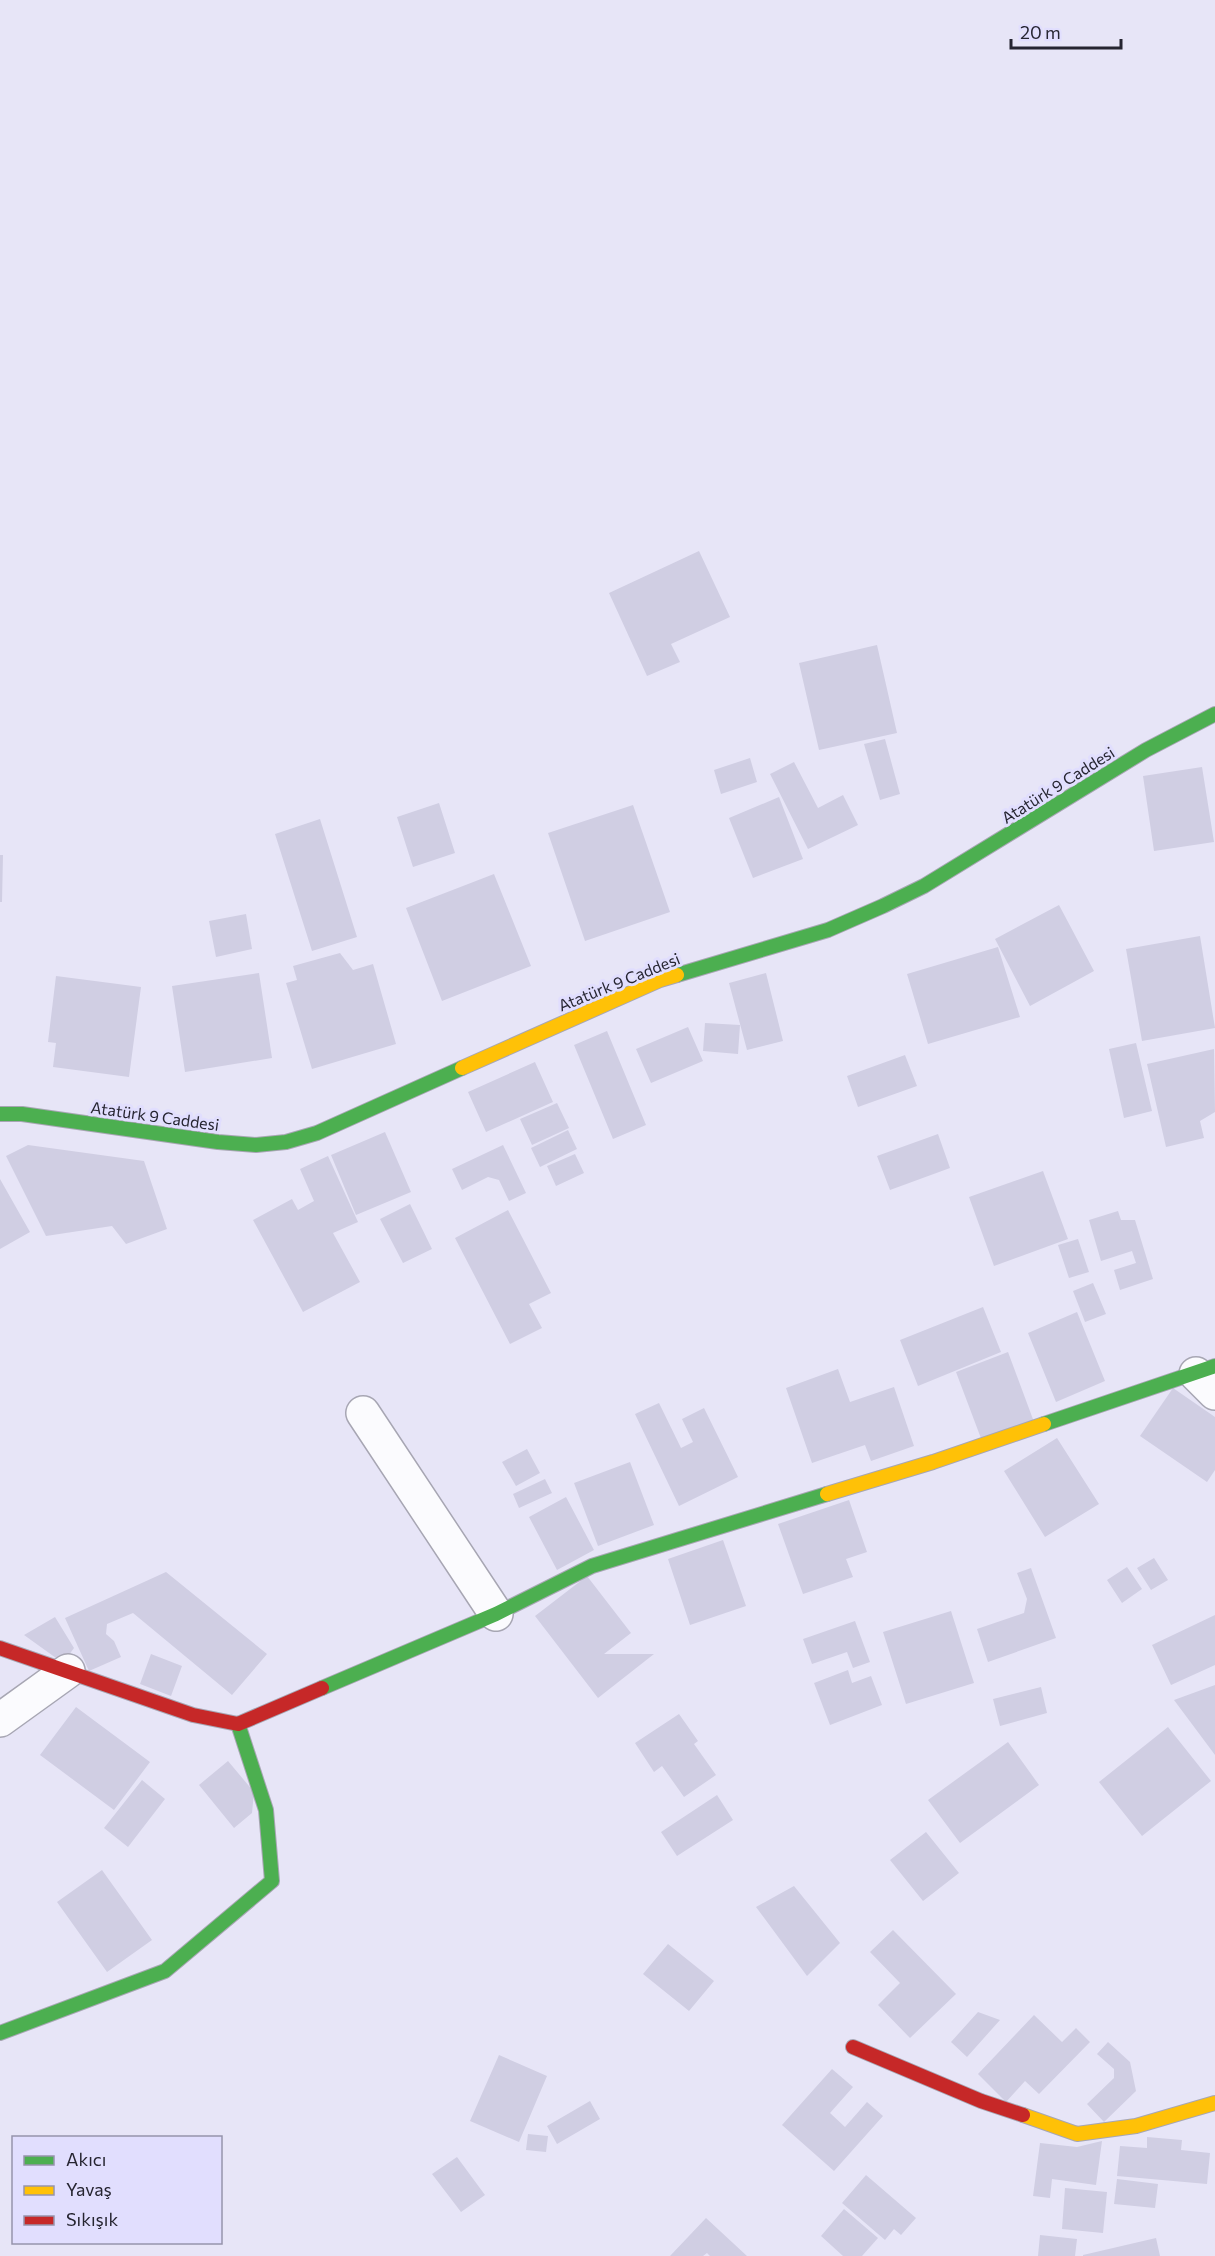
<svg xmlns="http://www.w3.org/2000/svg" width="1215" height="2256" font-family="Commissioner,sans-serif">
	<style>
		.building { fill: #d0cee3 }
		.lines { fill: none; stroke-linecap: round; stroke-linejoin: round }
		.street-casing { stroke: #a7a6b3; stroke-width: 36 }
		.fast-casing { stroke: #a7a6b3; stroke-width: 16 }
		.slow-casing { stroke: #a7a6b3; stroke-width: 16 }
		.jam-casing { stroke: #a7a6b3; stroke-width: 16 }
		.street { stroke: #fbfbfe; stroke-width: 33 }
		.fast { stroke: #4caf50; stroke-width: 14 }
		.slow { stroke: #ffc107; stroke-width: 14 }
		.jam { stroke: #c62828; stroke-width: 14 }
		.labels { text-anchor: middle; stroke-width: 6; stroke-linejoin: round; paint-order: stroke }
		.street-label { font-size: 16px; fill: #262531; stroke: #e1defe }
	</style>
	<rect width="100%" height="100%" fill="#e7e5f7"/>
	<path class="building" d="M699,551L730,617L671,644L680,662L647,676L609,593Z
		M877,645L897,733L819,750L799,663Z
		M885,739L900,794L880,800L864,744Z
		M750,758L757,782L721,794L714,770Z
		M794,762L818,808L843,795L858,825L808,849L770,774Z
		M1202,767L1214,842L1154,851L1143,776Z
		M779,797L803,859L753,878L729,818Z
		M439,803L455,853L413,867L397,817Z
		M633,805L670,912L585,941L548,833Z
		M320,819L357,937L312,951L275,834Z
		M0,855H3L2,902H0Z
		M494,874L531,966L442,1001L406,908Z
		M1059,905L1094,971L1030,1006L995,939Z
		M246,914L252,949L216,957L209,921Z
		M1200,936L1215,1028L1142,1041L1126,949Z
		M998,947L1020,1017L928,1044L907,974Z
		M340,953L353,970L373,964L396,1044L312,1069L286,983L297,980L293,966Z
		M259,973L272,1058L185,1072L172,986Z
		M766,973L783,1041L747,1050L729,983Z
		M56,976L141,987L129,1077L53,1067L56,1043L48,1042Z
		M705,1023L740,1025L738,1054L703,1051Z
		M688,1027L703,1061L651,1083L636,1049Z
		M607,1031L646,1125L613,1139L574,1045Z
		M1136,1043L1152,1111L1124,1118L1109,1049Z
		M1214,1049L1215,1112L1200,1121L1204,1138L1166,1147L1147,1064Z
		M905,1055L917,1086L858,1107L847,1076Z
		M535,1062L553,1102L486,1132L468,1092Z
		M557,1103L569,1128L532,1145L520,1119Z
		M568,1130L577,1149L540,1167L531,1148Z
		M385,1132L411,1192L356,1215L331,1155Z
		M938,1134L950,1168L890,1190L877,1156Z
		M28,1145L144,1161L167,1229L126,1244L112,1226L46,1236L6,1156Z
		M503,1145L526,1193L509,1201L499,1180L488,1177L462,1190L452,1169Z
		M575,1154L584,1173L556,1186L547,1166Z
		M328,1156L358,1222L333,1233L360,1282L303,1312L253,1220L292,1199L298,1210L314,1201L300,1169Z
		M1043,1171L1068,1239L994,1266L969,1197Z
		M0,1179L30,1232L0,1249Z
		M410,1204L432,1249L403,1263L380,1219Z
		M508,1210L551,1293L529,1304L542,1328L510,1344L455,1238Z
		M1118,1211L1121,1220H1135L1153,1279L1120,1290L1114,1270L1136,1263L1132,1251L1101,1261L1089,1220Z
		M1078,1239L1089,1272L1069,1278L1058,1245Z
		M1093,1283L1106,1314L1085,1322L1073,1291Z
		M983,1307L1001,1352L918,1386L900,1340Z
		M1077,1312L1105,1381L1056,1402L1028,1333Z
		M1008,1352L1034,1422L982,1441L956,1372Z
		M838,1369L850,1402L894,1387L914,1446L871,1461L865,1445L812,1463L786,1388Z
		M1173,1388L1215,1417V1470L1207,1482L1140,1436Z
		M659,1403L681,1448L693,1442L682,1419L704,1408L738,1477L679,1506L635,1414Z
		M1057,1438L1099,1504L1045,1537L1004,1471Z
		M527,1449L540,1473L516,1486L502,1462Z
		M630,1462L654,1525L598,1546L574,1483Z
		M545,1479L552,1493L519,1508L513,1494Z
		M566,1497L594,1550L557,1570L529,1517Z
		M849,1500L867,1552L846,1559L853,1577L803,1594L778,1524Z
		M723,1540L746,1606L690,1625L668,1559Z
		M1154,1558L1168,1580L1151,1590L1137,1568Z
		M1127,1567L1142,1589L1122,1603L1107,1580Z
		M1031,1568L1056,1638L988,1662L977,1629L1024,1613L1027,1599L1017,1573Z
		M166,1572L267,1654L232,1695L133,1613L107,1624L106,1634L114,1641L121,1657L89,1671L65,1618Z
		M587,1576L631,1633L604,1654H654L598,1698L535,1616Z
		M951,1611L974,1683L906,1704L883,1632Z
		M1215,1615V1665L1171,1685L1152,1645Z
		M55,1617L74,1648L63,1663L24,1635Z
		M855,1621L870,1662L853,1668L847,1652L812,1664L803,1639Z
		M151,1654L182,1666L171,1696L140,1684Z
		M848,1670L852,1683L871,1676L882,1705L830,1725L814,1683Z
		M1215,1685V1755L1174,1700Z
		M1041,1687L1047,1713L1000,1726L993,1699Z
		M76,1707L150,1762L114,1810L40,1755Z
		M679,1714L698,1741L694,1744L716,1775L684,1797L662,1766L654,1772L635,1743Z
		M1168,1727L1211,1781L1142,1836L1099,1782Z
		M1008,1742L1039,1785L960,1843L928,1800Z
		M228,1761L254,1792L252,1813L234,1828L199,1785Z
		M142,1780L165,1799L128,1847L104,1828Z
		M717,1795L733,1820L677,1856L661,1832Z
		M926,1832L959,1873L923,1901L890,1860Z
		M102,1870L152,1940L107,1972L57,1902Z
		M794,1886L840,1943L807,1976L756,1907Z
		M893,1930L956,1994L910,2038L878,2005L900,1983L870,1952Z
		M668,1944L714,1981L689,2011L643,1974Z
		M978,2012L1000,2020L967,2057L951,2042Z
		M1034,2015L1062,2042L1076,2028L1090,2042L1039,2094L1025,2081L1006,2102L978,2074Z
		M1108,2042L1130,2062L1136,2091L1104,2122L1087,2104L1114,2078V2069L1097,2054Z
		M499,2055L547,2076L519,2142L470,2121Z
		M832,2069L853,2087L830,2113L845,2127L867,2102L883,2116L834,2171L782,2125Z
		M590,2101L600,2119L557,2144L547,2126Z
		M528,2134L548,2136L546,2152L526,2150Z
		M1147,2137L1182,2140L1181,2150L1210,2153L1207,2184L1117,2176L1120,2146L1147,2148Z
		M1102,2141L1096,2185L1052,2179L1050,2198L1033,2196L1040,2143L1077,2147Z
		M457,2157L485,2195L461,2212L432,2174Z
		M866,2175L916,2218L901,2235L894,2229L885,2240L842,2203Z
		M1117,2179L1158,2184L1155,2208L1114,2204Z
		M1065,2188L1107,2192L1103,2233L1062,2229Z
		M844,2209L878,2238L862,2256H843L821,2236Z
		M706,2218L747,2256H710L707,2253L703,2256H670Z
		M1040,2235L1077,2239L1075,2256H1038Z
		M1156,2238L1160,2256H1083V2255Z"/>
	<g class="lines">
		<defs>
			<path id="street" d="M1196,1374L1215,1393
				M363,1413L496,1614
				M0,1720L68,1671"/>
			<path id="fast" d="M677,975L828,930L883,906L924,886L1146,750L1215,714
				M0,1114H22L218,1142L256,1145L286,1142L317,1133L462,1068
				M1044,1424L1215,1366
				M322,1688L496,1614L592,1566L827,1494
				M0,2033L165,1971L272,1881L266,1810L238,1724"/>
			<path id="slow" d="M462,1068L660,980L677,975
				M827,1494L933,1462L1044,1424
				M1023,2115L1077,2134L1136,2126L1215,2103"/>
			<path id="jam" d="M0,1648L193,1715L238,1724L322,1688
				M853,2047L981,2101L1023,2115"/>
		</defs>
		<use href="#street" class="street-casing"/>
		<use href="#fast" class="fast-casing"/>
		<use href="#slow" class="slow-casing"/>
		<use href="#jam" class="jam-casing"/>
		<use href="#street" class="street"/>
		<use href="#fast" class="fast"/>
		<use href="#slow" class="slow"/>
		<use href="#jam" class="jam"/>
	</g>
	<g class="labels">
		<g class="street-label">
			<text transform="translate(1058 785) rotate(-32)" y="6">Atatürk 9 Caddesi</text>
			<text transform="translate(619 982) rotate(-22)" y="6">Atatürk 9 Caddesi</text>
			<text transform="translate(155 1116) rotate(8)" y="6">Atatürk 9 Caddesi</text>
		</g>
	</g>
	<rect x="12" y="2136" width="210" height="108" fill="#e1defe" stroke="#9694ac" stroke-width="1.5"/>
	<rect x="24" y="2156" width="30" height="9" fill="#4caf50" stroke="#9694ac" stroke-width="1.5"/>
	<text x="66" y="2166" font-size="18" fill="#262531">Akıcı</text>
	<rect x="24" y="2186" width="30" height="9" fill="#ffc107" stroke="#9694ac" stroke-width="1.5"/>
	<text x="66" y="2196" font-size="18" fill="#262531">Yavaş</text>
	<rect x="24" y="2216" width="30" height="9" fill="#c62828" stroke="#9694ac" stroke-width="1.5"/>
	<text x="66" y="2226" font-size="18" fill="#262531">Sıkışık</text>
	<path d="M1011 39v9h110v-9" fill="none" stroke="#262531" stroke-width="3"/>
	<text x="1020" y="39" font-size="18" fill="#262531" stroke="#e1defe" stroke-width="4.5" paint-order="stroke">20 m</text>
</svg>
